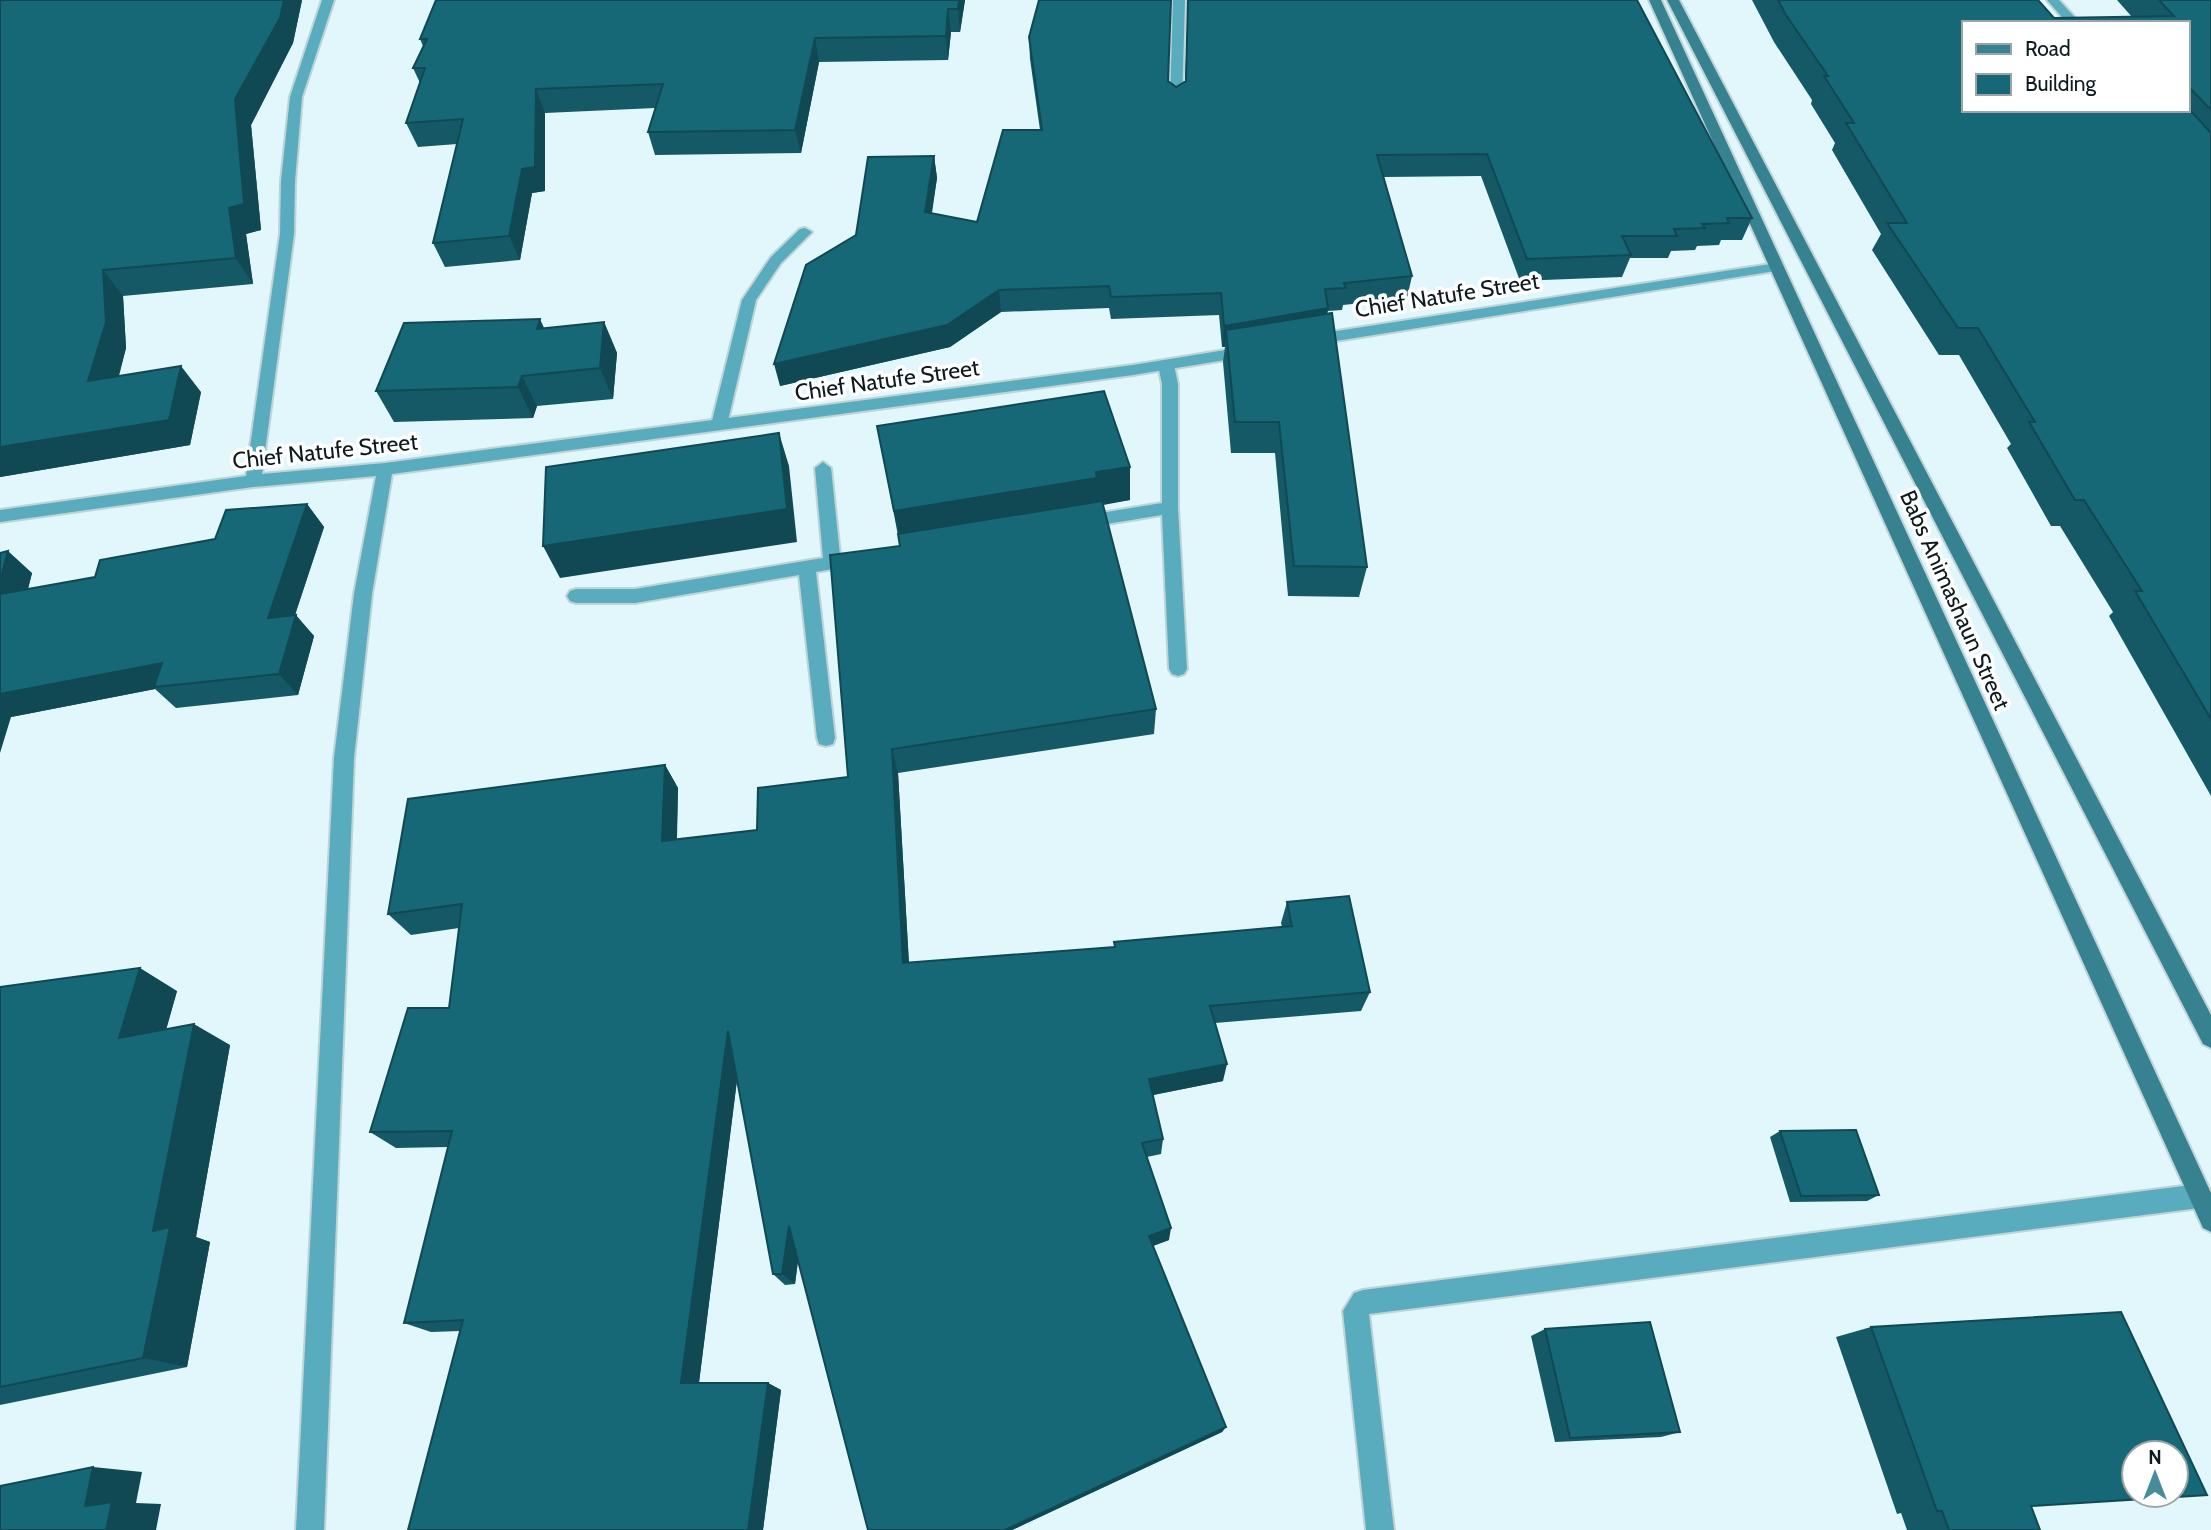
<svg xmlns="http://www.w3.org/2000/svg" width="2211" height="1530" font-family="Cabin,sans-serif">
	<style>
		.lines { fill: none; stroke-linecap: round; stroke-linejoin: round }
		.service-casing { stroke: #bfd4d8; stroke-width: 4 }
		.minor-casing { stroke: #bfd4d8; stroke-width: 4 }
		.secondary-casing { stroke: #bfd4d8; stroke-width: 4 }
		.service { fill: #59acbd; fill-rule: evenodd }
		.minor { fill: #59acbd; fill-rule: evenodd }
		.secondary { fill: #378290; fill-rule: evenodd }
		.wall { fill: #145965; fill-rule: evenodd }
		.shaded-wall { fill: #104953 }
		.building { fill: #176876; stroke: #104953; stroke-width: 2; fill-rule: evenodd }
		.labels { text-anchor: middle; stroke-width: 7; stroke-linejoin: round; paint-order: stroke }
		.street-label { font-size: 23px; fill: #0d1b1e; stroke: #fff }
	</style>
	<rect width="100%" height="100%" fill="#e1f7fc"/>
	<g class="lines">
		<defs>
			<path id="service" d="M805,228L812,232L781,263L756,300L727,425L719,430L713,429L711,425L742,300L771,257L800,229Z
				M1166,360L1174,365L1178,384V508L1187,669L1184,674L1178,676L1172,674L1169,669L1162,515L1082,528L1074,522L1082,516L1162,503V384L1158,365Z
				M823,462L831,468L840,555L861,554L864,559L861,564L855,565L816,572L835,738L833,744L826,746L819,744L817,738L799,575L635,603H576L570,601L567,596L570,591L576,589H635L823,558L815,468Z"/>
			<path id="minor" d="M322,0H334L302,97L295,181L294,234L262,474L385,463L1133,365L1250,346L1258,351L1250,356L1133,375L392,474L372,594L354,758L324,1530H296L334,758L354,594L376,476L253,487L0,522V510L246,476L280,234L281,181L290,97Z
				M1173,0H1185L1182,103L1176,107L1170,103Z
				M2047,0H2059L2080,23H2067Z
				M1777,263L1782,264V270L1311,345L1304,340L1311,335Z
				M2199,1184L2207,1188L2211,1196L2207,1204L2199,1208L1369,1314L1394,1530H1366L1343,1311L1354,1293L1363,1290Z"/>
			<path id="secondary" d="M1649,0H1661L2211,1193V1232L2203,1228Z
				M1667,0H1679L2211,1015V1048L2203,1044Z"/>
		</defs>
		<use href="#service" class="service-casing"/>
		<use href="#minor" class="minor-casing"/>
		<use href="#secondary" class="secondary-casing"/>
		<use href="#service" class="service"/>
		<use href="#minor" class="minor"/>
		<use href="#secondary" class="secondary"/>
	</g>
	<path class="wall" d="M0,0H302L293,43L251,125L261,230L246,234L253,284L123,296L126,348L119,376L201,392L190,445L0,477Z
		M436,0H965L960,32H951L948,60L819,62L801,153L655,155L648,132L655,108L545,113V191L532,193L520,260L445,267L433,243L457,144L418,147L406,123L420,83L413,68L423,46L420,39Z
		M1188,0H1637L1752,218L1742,240H1721L1719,245L1697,246L1695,250L1671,251L1668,258H1630L1622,277L1520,281L1481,176L1384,177L1412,276L1407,298L1343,305L1342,310L1328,311L1327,314L1367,567L1359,597L1288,596L1275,453H1231L1223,362L1225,347H1222L1219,315L1111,319L1109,308L1001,312L950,347L780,386L856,235L934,156L937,178L932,213L977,222L1040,130L1030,59L1029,37L1168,81L1176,87L1185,82Z
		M1752,0H2038L2054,18L2132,17L2117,0H2211V796L2109,616L2113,612L2060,526H2051L2007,448L2011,444L1959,355H1939L1872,250L1881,234L1832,150L1835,143L1811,104L1812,100L1774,42ZM1964,23H2188V110Z
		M604,322L617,353L613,399L537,406L533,418L394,422L376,391L544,329Z
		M877,426L1130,467V500L1103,504L1156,709L1154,734L898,773L909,963L1114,947L1282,927L1281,923L1287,902L1370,992L1361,1011L1215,1023L1223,1081L1153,1095L1163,1139L1161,1154L1147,1157L1169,1240L1153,1246L1226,1427L1222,1432L1012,1530H868L798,1260L795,1284L785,1285L773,1274L737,1079L699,1383H768L781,1390L763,1530H408L460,1331L431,1332L404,1323L448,1147L396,1148L370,1132L449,1008L459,928L411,935L388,914L665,765L678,788L677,839L757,830L848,777L900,546Z
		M307,504L324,527L295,615L314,636L298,695L176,708L155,689L11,717L0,553L32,573L28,589L95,577L215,539Z
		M0,987L177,991L166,1029L230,1045L196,1237L210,1242L187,1367L0,1405Z
		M1780,1131L1879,1195L1867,1201L1790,1202L1770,1137Z
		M1871,1327L2031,1506L2040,1530H1907L1901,1513L1897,1514L1836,1337Z
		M1545,1329L1680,1432L1661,1437L1555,1442L1531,1336Z"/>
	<path class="shaded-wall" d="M284,0H302L293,43L251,125L261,230L246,234L253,284L236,258L229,208L235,99Z
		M959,0H965L960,32L958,9Z
		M948,9L951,32L948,60L946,36Z
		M815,38L819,62L801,153L795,130Z
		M536,89L545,113V191L532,193L520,260L509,236Z
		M934,156L937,178L928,234L925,212Z
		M103,270L123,296L126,348L110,407L88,381Z
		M999,290L1001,312L950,347L780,386L774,364Z
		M1328,308L1324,330H1226L1225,347H1222L1224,326Z
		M540,319L554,350L537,329Z
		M604,322L617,353L613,399L600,368Z
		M181,366L201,392L190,445L0,477V447Z
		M522,376L537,406L533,418L518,387Z
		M779,433L789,466L797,542L560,578L543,546Z
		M1130,467V500L900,543L894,511Z
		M307,504L324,527L287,639L268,618Z
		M8,551L32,573L21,616L0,598V581Z
		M296,615L314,636L298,695L279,674Z
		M162,663L154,687L155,689L11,717L0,753V694Z
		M892,749L898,773L910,983L903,963Z
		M665,765L678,788L676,863L662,841Z
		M140,968L177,991L158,1059L119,1038Z
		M194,1024L230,1045L196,1237L210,1242L187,1367L143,1358L153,1231Z
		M728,1031L741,1049L698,1390L681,1383Z
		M1227,1064L1223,1081L1148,1096L1149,1079Z
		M789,1226L801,1238L795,1284L782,1274Z
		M1171,1228L1169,1240L1147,1248L1149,1236Z
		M768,1383L781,1390L763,1530H748Z
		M1226,1427L1222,1432L1012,1530H1005Z
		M93,1467L142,1472L136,1503L161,1504L156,1530H106L85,1506Z"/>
	<path class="building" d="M0,0H284L280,18L235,99L244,204L229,208L236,258L103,270L106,322L88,381L181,366L169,420L0,447Z
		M436,0H959L958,9H948L946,36L815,38L795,130L648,132L663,84L536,89L535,167L522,169L509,236L433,243L463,119L406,123L425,68H413L427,39H420Z
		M1039,0H1171L1168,81L1176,87L1186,81L1188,0H1637L1752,218H1727L1729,223L1702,224L1705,228L1674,229L1677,236H1622L1631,255L1527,259L1487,154L1377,155L1412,276L1344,283L1346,288L1325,289L1328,308L1224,326L1221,293L1111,297L1109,286L999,290L947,325L774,364L806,265L856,235L868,157L934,156L925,212L977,222L1003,130H1042L1029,37Z
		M1778,0H2038L2054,18L2174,16L2159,0H2211V110L2188,86V23H1964V110H2188V108L2211,133V719L2135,591H2142L2084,500H2075L2029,422H2035L1978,328H1958L1887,223H1907L1846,123H1854L1824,76H1828L1786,15Z
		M1332,313L1367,567L1294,566L1279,422H1235L1226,330Z
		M540,319L537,329L604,322L600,368L522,376L518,387L376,391L404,323Z
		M1104,391L1130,467L1096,472L1097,478L894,511L877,426Z
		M779,433L787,509L543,546L546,467Z
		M1102,501L1156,709L892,749L903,963L1115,947L1114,942L1292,926L1287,902L1349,896L1370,992L1210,1006L1227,1064L1149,1079L1163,1139L1142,1143L1171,1228L1149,1236L1226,1427L1005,1530H868L789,1226L782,1274H773L728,1031L681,1383H768L748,1530H408L463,1320L404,1323L452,1131L370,1132L408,1008H449L462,904L388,914L408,799L665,765L662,841L757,830L758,788L848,777L830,555L900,546L898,534Z
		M307,504L268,618L296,615L279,674L154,687L162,663L0,694V594L95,577L100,560L215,539L226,510Z
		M8,551L0,581V553Z
		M140,968L119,1038L194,1024L153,1231L170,1227L143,1358L0,1387V987Z
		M1856,1130L1879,1195L1801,1196L1780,1131Z
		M2121,1312L2207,1495L2031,1506L2040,1530H1949L1942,1511H1937L1871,1327ZM2134,1453H2176V1495H2134Z
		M1650,1322L1680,1432L1570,1438L1545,1329Z
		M93,1467L85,1506L112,1502L106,1530H0V1486Z"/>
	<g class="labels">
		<g class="street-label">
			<text transform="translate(1447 295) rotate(-9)" y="8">Chief Natufe Street</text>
			<text transform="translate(887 380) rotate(-8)" y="8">Chief Natufe Street</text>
			<text transform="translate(325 451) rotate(-6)" y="8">Chief Natufe Street</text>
			<text transform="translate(1955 600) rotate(66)" y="8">Babs Animashaun Street</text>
		</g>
	</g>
	<rect x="1962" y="21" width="228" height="91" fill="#ffffff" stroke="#9ea4a5" stroke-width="2"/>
	<rect x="1976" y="44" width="35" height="10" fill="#378290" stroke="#9ea4a5" stroke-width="2"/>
	<text x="2025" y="56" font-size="21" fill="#0d1b1e">Road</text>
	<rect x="1976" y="74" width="35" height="21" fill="#176876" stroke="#9ea4a5" stroke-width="2"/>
	<text x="2025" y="91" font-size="21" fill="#0d1b1e">Building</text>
	<g transform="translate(2155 1474)"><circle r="33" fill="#ffffff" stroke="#9ea4a5" stroke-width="2"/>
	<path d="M0-5L12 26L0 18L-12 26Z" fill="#478c99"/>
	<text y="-10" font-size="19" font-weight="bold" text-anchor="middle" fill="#0d1b1e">N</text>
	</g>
</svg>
